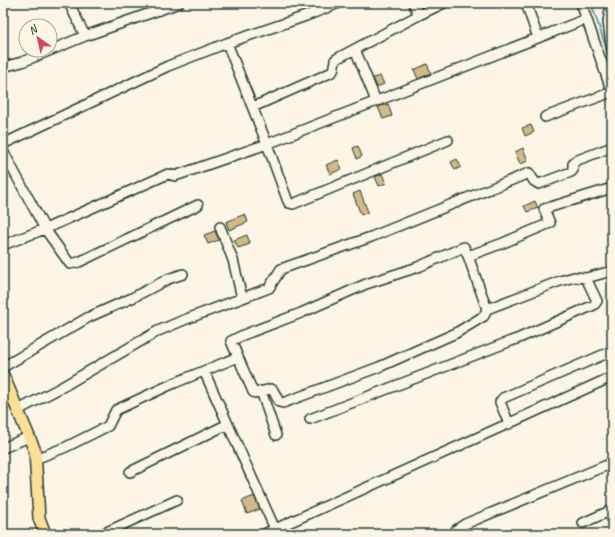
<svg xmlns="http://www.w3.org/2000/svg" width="615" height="537" font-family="Caveat,sans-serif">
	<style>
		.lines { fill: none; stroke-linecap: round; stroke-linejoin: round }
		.stream { stroke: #659ca8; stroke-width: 2 }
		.building { fill: #d3b889; stroke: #1f3d34 }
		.minor-casing { stroke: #1f3d34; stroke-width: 12 }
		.major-casing { stroke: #1f3d34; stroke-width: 14 }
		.minor { stroke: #fcf5e5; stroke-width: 9 }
		.major { stroke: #fbdf96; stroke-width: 11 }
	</style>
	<rect width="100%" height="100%" fill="#fcf5e5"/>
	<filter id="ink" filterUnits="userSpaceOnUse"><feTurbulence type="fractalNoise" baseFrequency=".025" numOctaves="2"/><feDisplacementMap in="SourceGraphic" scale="8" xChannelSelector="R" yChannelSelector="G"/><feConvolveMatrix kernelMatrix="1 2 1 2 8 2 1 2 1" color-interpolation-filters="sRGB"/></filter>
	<g filter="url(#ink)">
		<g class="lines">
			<path class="stream" d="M591,3L612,65"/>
		</g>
		<path class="building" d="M427,64L431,73L418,79L414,70Z
			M380,76L384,84L377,87L373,78Z
			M388,104L392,116L383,119L378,107Z
			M531,125L534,132L525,136L522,128Z
			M358,146L362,156L357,159L353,148Z
			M523,148L528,161L520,164L515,152Z
			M457,159L461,167L455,170L451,162Z
			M338,160L342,169L330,174L326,165Z
			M382,174L386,183L379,186L375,177Z
			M360,191L368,212L361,215L353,194Z
			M535,201L538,208L527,212L524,206Z
			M245,214L248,222L229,230L226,222Z
			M215,231L219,240L208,244L204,235Z
			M247,235L250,244L238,248L234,240Z
			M254,496L260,509L247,514L242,501Z"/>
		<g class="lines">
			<defs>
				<path id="minor" d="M413,3L419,15L444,3
					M526,3L538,38
					M581,3L612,92
					M611,3L608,22L612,52
					M85,36L179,3
					M227,43L267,144L287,199L289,203L293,204L448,140
					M355,49L376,101
					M3,67L22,62L85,36L69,3
					M253,107L330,73L333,71L335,60L338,58L419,15
					M545,117L612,92
					M3,144L168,66L227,43L306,16L339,3
					M3,151L45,229L70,264L79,262L198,205
					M220,227L233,260L242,298
					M3,245L45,229L168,174L175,176L267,144L586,19
					M468,256L487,309L560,281L574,277L586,278L612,271
					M238,357L253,392L255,393L271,389L273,390L279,402L283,403L379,367L456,333L484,316L487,309
					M3,367L89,317L132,298L168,279L183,274
					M204,371L275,529L605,380
					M261,391L276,435
					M18,410L62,387L158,331L184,320L269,288L281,269L371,237L529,173L534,181L539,184L571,172L573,170V164L575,161L612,147
					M310,419L511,341L517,339L594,305L597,301L586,278
					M509,424L500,402L503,398L612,351
					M3,448L29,437
					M35,459L66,447L108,426L116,410L172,384L238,357L231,341L243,335L301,313L366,284L418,267L464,247L468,256L503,243L550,223L544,209L612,188
					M130,472L228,424
					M583,523L612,510
					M102,534L177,500
					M264,534L275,529
					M457,534L456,530L465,524L612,463"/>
				<path id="major" d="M3,375L35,451L39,518L45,534"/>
			</defs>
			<use href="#minor" class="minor-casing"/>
			<use href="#major" class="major-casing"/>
			<use href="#minor" class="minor"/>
			<use href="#major" class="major"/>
		</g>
	</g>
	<rect width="615" height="537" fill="none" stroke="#fcf5e5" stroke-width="16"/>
	<rect x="8" y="8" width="599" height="521" fill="none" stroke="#1f3d34" stroke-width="1.5" filter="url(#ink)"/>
	<g transform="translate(38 38) rotate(326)"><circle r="19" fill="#fcf5e5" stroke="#a4ab9e"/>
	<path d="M0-3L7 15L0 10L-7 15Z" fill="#d1495b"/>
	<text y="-6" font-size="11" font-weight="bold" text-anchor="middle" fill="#1f3d34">N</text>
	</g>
</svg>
